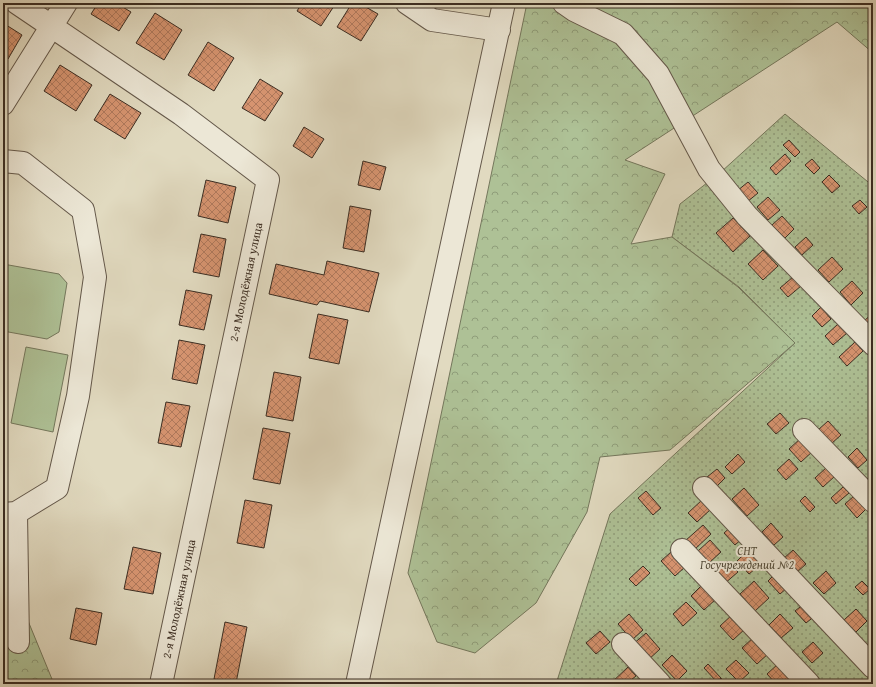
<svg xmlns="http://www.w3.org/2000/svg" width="876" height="687" font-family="'Gentium Book Plus',serif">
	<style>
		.grass { fill: url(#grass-dots); stroke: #74775c }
		.forest { fill: url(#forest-crowns); stroke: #74775c }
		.pitch { fill: #aec196; stroke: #74775c }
		.building { fill: url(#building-cross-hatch); stroke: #3b2d22 }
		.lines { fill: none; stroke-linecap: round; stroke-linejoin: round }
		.minor-casing { stroke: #64584a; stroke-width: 24 }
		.minor { stroke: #ece7d6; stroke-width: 22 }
		.labels { text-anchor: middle; stroke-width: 4; stroke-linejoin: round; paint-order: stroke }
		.street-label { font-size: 12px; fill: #3b2d22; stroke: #ece7d6 }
		.park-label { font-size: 12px; font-style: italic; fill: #524b39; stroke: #ece7d6 }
	</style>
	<defs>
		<pattern id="grass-dots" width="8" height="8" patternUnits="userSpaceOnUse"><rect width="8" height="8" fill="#aec196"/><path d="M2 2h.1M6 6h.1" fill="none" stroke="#8f9d7a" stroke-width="1.8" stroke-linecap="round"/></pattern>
		<pattern id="forest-crowns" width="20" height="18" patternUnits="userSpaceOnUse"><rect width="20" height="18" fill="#aec196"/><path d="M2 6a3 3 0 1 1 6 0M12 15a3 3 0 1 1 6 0" fill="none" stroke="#8f9d7a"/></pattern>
		<pattern id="building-cross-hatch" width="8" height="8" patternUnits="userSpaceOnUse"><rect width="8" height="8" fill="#d69470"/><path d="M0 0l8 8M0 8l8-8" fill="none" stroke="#af795c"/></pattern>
	</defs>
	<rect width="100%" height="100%" fill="#e1dac0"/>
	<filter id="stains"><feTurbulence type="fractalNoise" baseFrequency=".005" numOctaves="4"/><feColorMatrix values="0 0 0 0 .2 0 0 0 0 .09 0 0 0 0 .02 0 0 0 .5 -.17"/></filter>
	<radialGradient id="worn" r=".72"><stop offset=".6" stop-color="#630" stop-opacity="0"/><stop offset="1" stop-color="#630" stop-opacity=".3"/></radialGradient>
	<path class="grass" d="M785,114L873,186V684H556L610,514L795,343L739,287L672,237L680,204L721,172Z"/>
	<path class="forest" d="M527,3H873V53L837,22L625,160L665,174L631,244L672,237L738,287L795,343L670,450L600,457L587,512L536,603L475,653L437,642L408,573Z
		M3,560L54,684H3Z"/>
	<path class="pitch" d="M3,264L59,274L67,283L59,332L47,339L3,331Z
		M26,347L68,355L53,432L11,423Z"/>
	<path class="building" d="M98,3H116L131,12L119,31L91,14Z
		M302,3H336L321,26L297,11Z
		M352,3H359L378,14L361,41L337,27Z
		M155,13L182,30L164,60L136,43Z
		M3,23L22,35L8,59L3,56Z
		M208,42L234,58L214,91L188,75Z
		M60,65L92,85L76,111L44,91Z
		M260,79L283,93L265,121L242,108Z
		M110,94L141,113L125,139L94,120Z
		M304,127L324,139L312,158L293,146Z
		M789,140L800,152L795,157L783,145Z
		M785,154L791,161L776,175L770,168Z
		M812,159L820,168L814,174L805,165Z
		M363,161L386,167L380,190L358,185Z
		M829,175L840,186L832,193L822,182Z
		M206,180L236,187L228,223L198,216Z
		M748,182L758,193L747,202L737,191Z
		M768,197L780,210L768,220L757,207Z
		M860,200L867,207L859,214L852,206Z
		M350,206L371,210L364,252L343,248Z
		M782,216L794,229L785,238L772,225Z
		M733,218L750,236L733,252L716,233Z
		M201,234L226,239L219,277L193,272Z
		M806,237L813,245L802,255L795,247Z
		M763,250L778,266L763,280L748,264Z
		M832,257L843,269L829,282L818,270Z
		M327,261L379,273L369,312L320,301L317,305L269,294L276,264L324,275Z
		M793,277L801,286L788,297L780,288Z
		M852,281L863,293L851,305L840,292Z
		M186,290L212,295L204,330L179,325Z
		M821,307L831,319L822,327L812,316Z
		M873,313V330L864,321Z
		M318,314L348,320L339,364L309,358Z
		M838,324L847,333L833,345L825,336Z
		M179,340L205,345L197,384L172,379Z
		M855,342L863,351L847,366L839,357Z
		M274,372L301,377L293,421L266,416Z
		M166,402L190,406L181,447L158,443Z
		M780,413L789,423L776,434L767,424Z
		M828,421L841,435L831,444L818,430Z
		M263,428L290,433L280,484L253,479Z
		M801,438L813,451L801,462L789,449Z
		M857,448L867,460L858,468L848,457Z
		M738,454L745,462L732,474L725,467Z
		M789,459L798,469L786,480L777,470Z
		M827,467L835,476L823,487L815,478Z
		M717,469L725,478L716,487L707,477Z
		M873,474V486L867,479Z
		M843,487L849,493L836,504L831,498Z
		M744,488L759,505L747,516L732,499Z
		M646,491L661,508L653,515L638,498Z
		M805,496L815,507L810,512L800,501Z
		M854,496L866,509L857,518L845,504Z
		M245,500L272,505L264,548L237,543Z
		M702,500L711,509L697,522L688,513Z
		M771,523L783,537L774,545L762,532Z
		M703,525L711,534L694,550L685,541Z
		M733,525L744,537L735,545L724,533Z
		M710,540L721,552L709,563L698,551Z
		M133,547L161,553L153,594L124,589Z
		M748,550L761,564L749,574L737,561Z
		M793,550L806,564L796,573L783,559Z
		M671,552L685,567L675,576L661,561Z
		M727,561L738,572L724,584L714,573Z
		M643,566L650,573L636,586L629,579Z
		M826,571L836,583L824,594L813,583Z
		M775,574L787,588L780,594L768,581Z
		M754,581L769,598L755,611L740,594Z
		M862,581L870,589L863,595L855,587Z
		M703,584L716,599L704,610L691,596Z
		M686,602L697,613L683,626L673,614Z
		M805,603L816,615L806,623L795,611Z
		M76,608L102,613L96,645L70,639Z
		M856,609L867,621L856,632L844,620Z
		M629,614L643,630L632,640L618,624Z
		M733,614L746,628L733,640L720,626Z
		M780,614L793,628L781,638L769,625Z
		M225,622L247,627L236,683L214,679Z
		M600,631L610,642L596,654L586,643Z
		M646,633L660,649L647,661L632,645Z
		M754,637L769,653L757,664L742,648Z
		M813,642L823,653L812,663L802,652Z
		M672,655L687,671L677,681L662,665Z
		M736,660L749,673L739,682L726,669Z
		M708,664L721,678L717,682L704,668Z
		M778,664L794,682L792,684H776L767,674Z
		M628,667L636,676L626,684H610Z
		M721,678L726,684L715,683Z"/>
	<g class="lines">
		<defs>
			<path id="minor" d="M17,3L181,114L268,180L161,684
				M407,3L432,20L499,30
				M564,3L574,10L623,34L658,74L709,169L747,216L873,344
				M3,104L66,3
				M3,161L23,163L83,210L95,277L78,396L57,488L16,513
				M804,430L873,501
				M704,488L873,667
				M3,514L16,513L18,642
				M682,550L809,684
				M623,644L660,684
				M357,684L504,3"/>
		</defs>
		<use href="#minor" class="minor-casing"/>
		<use href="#minor" class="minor"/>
	</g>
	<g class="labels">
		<g class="street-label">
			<text transform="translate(246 282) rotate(-78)" y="4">2-я Молодёжная улица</text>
			<text transform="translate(179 599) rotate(-78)" y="4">2-я Молодёжная улица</text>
		</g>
		<g class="park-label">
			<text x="747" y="555">СНТ<tspan x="747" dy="14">Госучреждений №2</tspan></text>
		</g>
	</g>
	<rect width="876" height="687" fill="none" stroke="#e1dac0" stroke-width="16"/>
	<rect x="4" y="4" width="868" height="679" fill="none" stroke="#3b2d22" stroke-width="2"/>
	<rect x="8" y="8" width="860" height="671" fill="none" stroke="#3b2d22"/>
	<rect width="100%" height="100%" filter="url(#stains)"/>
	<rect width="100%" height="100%" fill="url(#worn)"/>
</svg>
